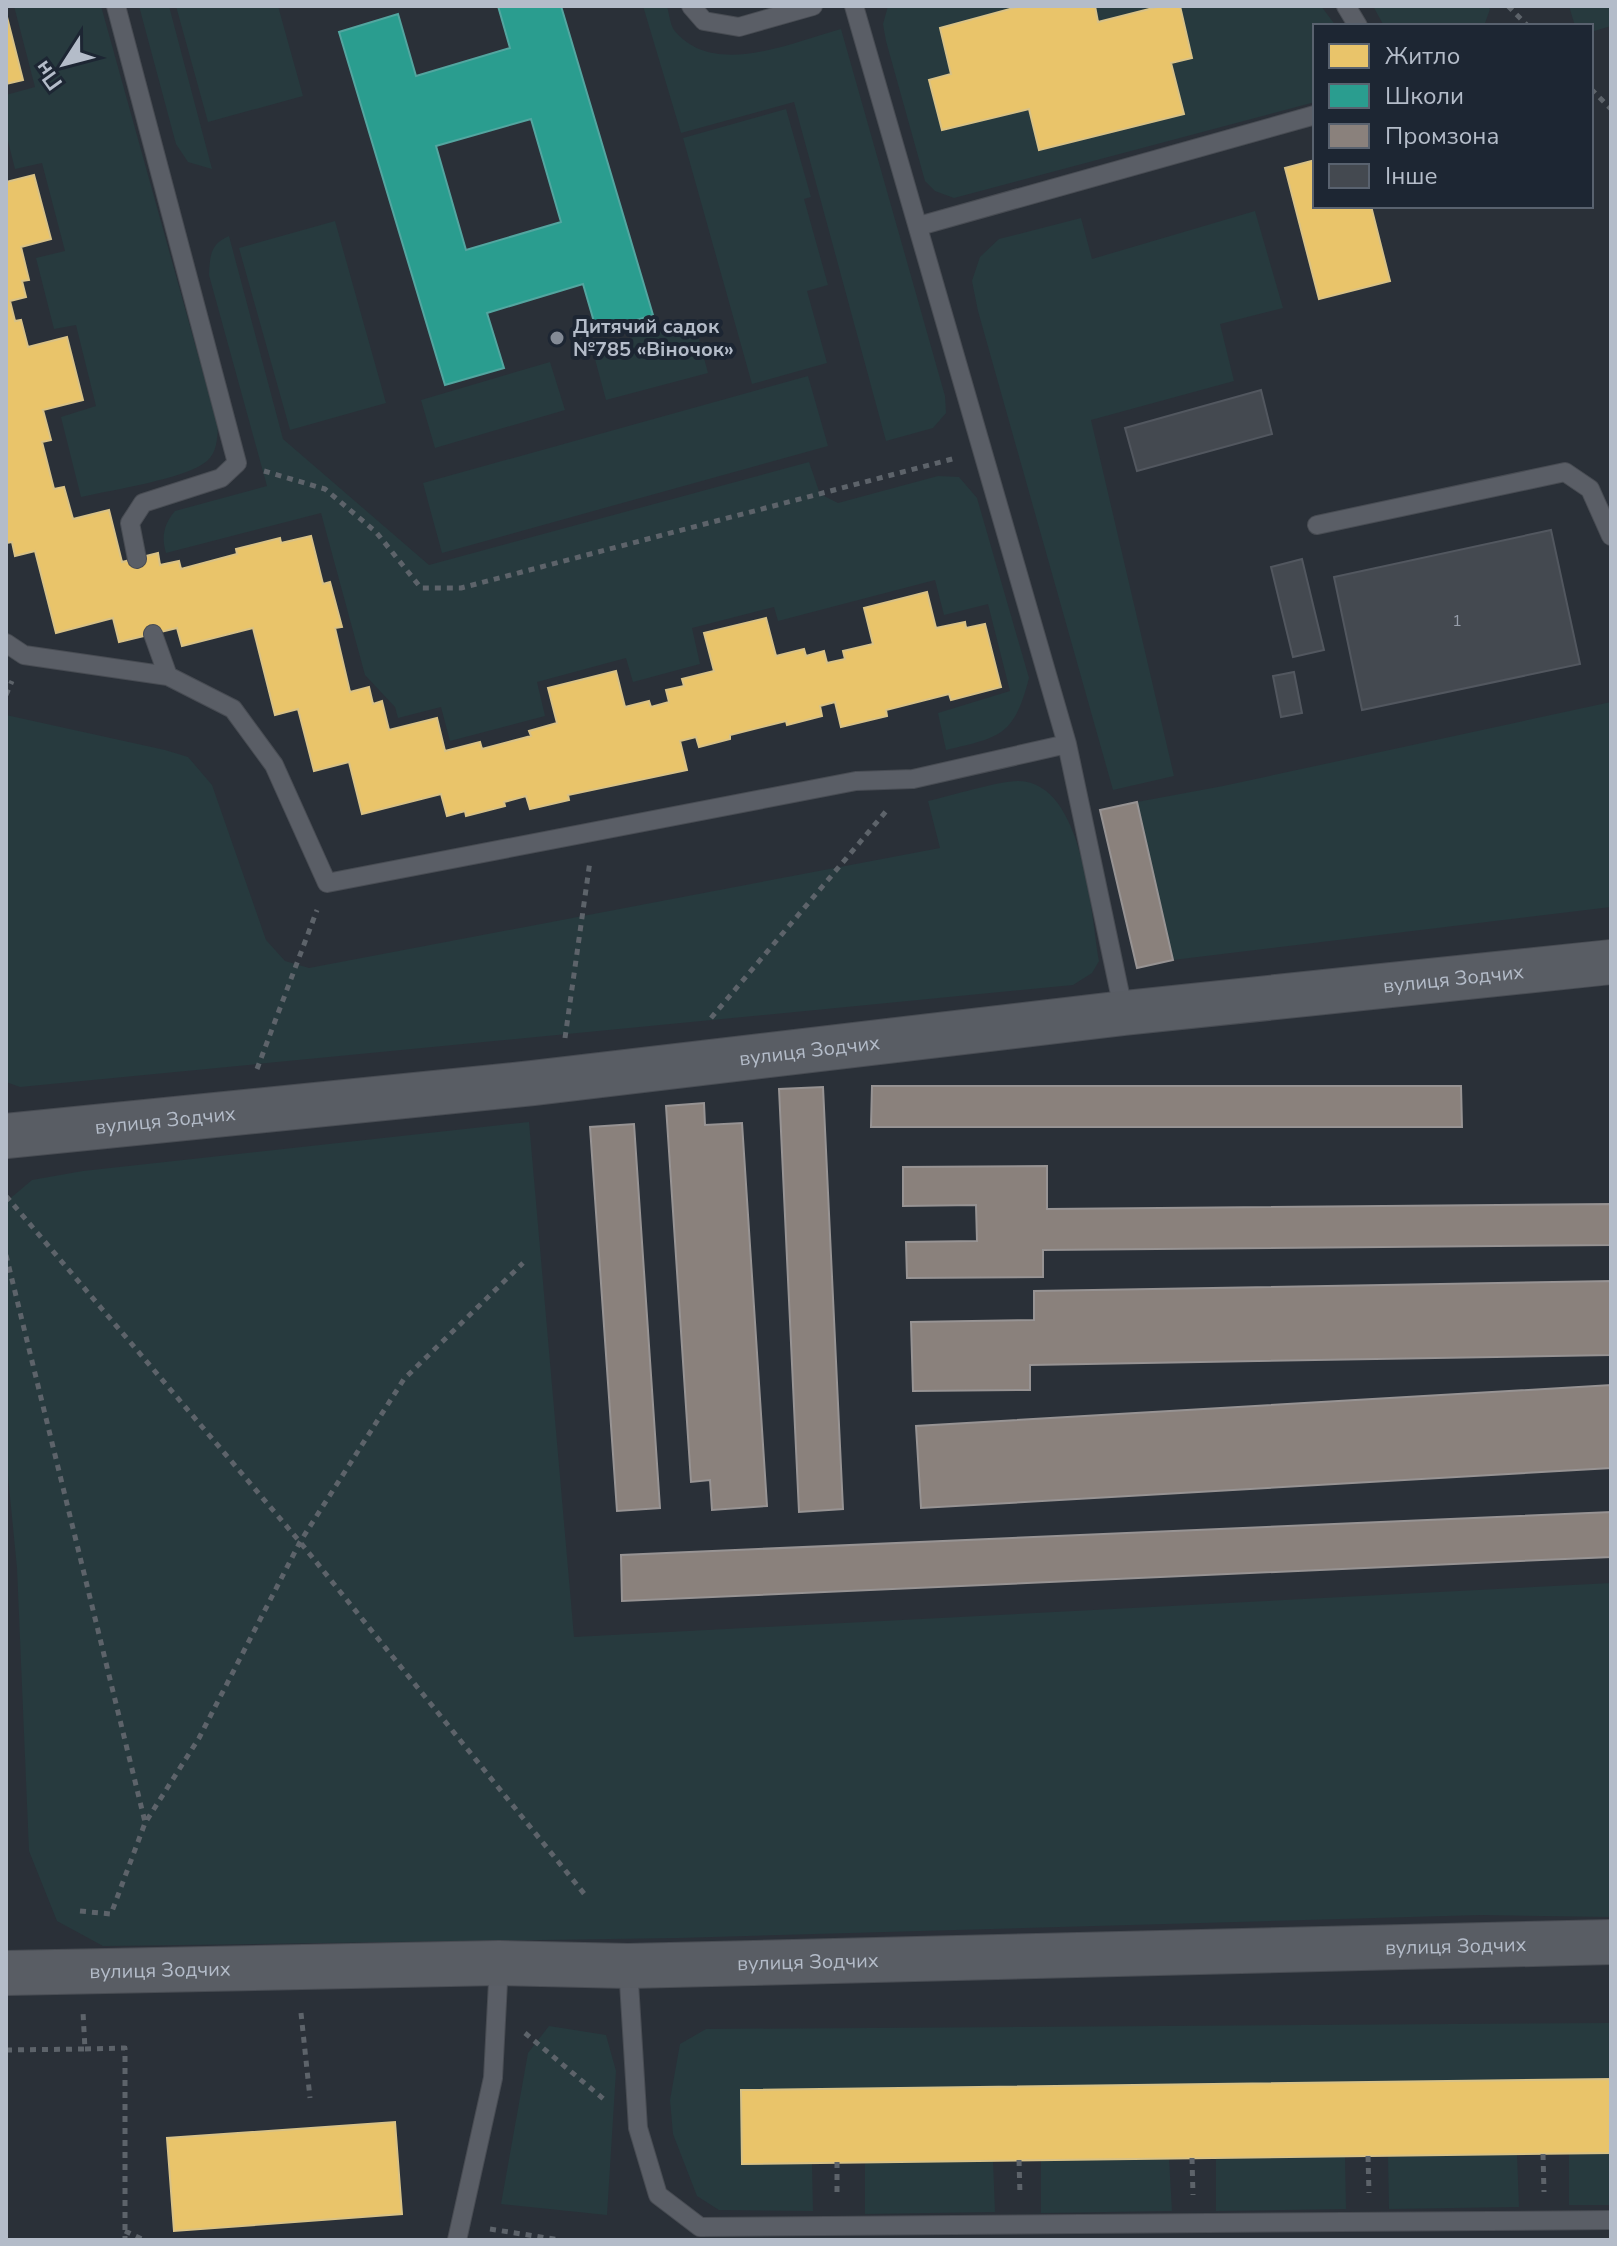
<svg xmlns="http://www.w3.org/2000/svg" width="1617" height="2246" font-family="'Nunito Sans',sans-serif">
	<style>
		.green { fill: #273a3e }
		.homes { fill: #e9c46a; stroke: #d9c286; stroke-width: 2 }
		.schools { fill: #2a9d8f; stroke: #53a6a0; stroke-width: 2; fill-rule: evenodd }
		.industry { fill: #8a817c; stroke: #979393; stroke-width: 2 }
		.building { fill: #444950; stroke: #52575f; stroke-width: 2 }
		.lines { fill: none; stroke-linecap: round; stroke-linejoin: round }
		.service-casing { stroke: #484c53; stroke-width: 20 }
		.secondary-casing { stroke: #484c53; stroke-width: 46 }
		.path { stroke: #5d636a; stroke-width: 5; stroke-dasharray: 6 6; stroke-linecap: butt }
		.service { stroke: #5a5e66; stroke-width: 18 }
		.secondary { stroke: #595d64; stroke-width: 44 }
		.poi-dot { fill: #848b96; stroke: #1d2633; stroke-width: 3 }
		.labels { text-anchor: middle; stroke-width: 8; stroke-linejoin: round; paint-order: stroke }
		.number-label { font-size: 16px; fill: #989fab }
		.poi-label { font-size: 20px; font-weight: bold; fill: #b4bcc9; stroke: #1d2633; text-anchor: start }
		.street-label { font-size: 20px; fill: #b4bcc9; stroke: #1d2633 }
	</style>
	<rect width="100%" height="100%" fill="#2a3038"/>
	<path class="green" d="M14,6H101L218,427C217,440 217,452 207,461C186,479 111,490 81,497L61,417L96,406L76,325L54,329L36,258L65,251L42,163L15,169L6,133V95L35,87Z
		M139,6H169L212,169L188,162L176,144Z
		M176,6H278L303,96L208,122Z
		M643,6H667C669,13 670,24 674,30C713,79 793,42 841,29L945,396L946,413L933,428L886,441L794,102L681,133Z
		M888,6H1321L1336,26H1315V102L954,198L935,191L925,181L886,41L883,24Z
		M1373,6H1487L1490,9L1484,26H1384Z
		M1569,6H1611V26L1591,32V26H1575Z
		M786,109L811,197L804,199L828,285L807,291L827,363L752,384L683,138Z
		M1255,211L1283,308L1220,324L1234,381L1091,420L1174,776L1113,790L978,311L972,281L980,257L999,239L1081,218L1092,259Z
		M335,221L386,403L290,430L239,248Z
		M229,236L283,439L429,565L809,462L820,494L838,503L938,476L959,477L977,498L1029,678C1014,736 1001,737 946,750L938,713L1010,691L988,604L944,615L935,580L778,621L774,607L692,628L700,664L633,682L626,658L537,682L545,716L450,741L441,707L398,718L395,707L365,675L321,513L166,553C161,537 164,524 175,511L267,486L209,275C210,256 210,244 229,236Z
		M694,321L708,373L606,400L592,348Z
		M550,362L565,410L435,448L421,400Z
		M808,376L828,446L442,553L423,483Z
		M1611,702V907L1173,960L1137,802L1223,786Z
		M6,715L165,750L188,757L212,785L266,940L285,961L309,968L940,848L928,801C951,796 998,781 1019,781C1084,783 1091,914 1099,961L1092,973L1073,985L20,1087L6,1082Z
		M529,1122L574,1637L1611,1583V1917L1481,1915L679,1938L103,1946L57,1921L29,1851L17,1568L6,1456V1202L32,1180L83,1171Z
		M1611,2023V2079L741,2090L742,2163H812L813,2211L719,2210L697,2196L673,2134L670,2100L680,2044L706,2029Z
		M549,2026L606,2035L616,2071L607,2215L501,2204L528,2053Z
		M1569,2153H1611V2205H1569Z
		M1517,2154L1519,2207L1389,2209L1388,2156Z
		M1345,2156L1346,2209L1216,2211V2158Z
		M1169,2158L1172,2211L1041,2213V2160Z
		M993,2160L995,2212L865,2214V2162Z"/>
	<path class="homes" d="M1021,6H1095L1098,22L1161,6H1180L1192,58L1171,63L1184,114L1039,150L1029,109L942,130L929,80L951,74L940,28Z
		M7,17L23,80L6,84V18Z
		M1315,160V206H1371L1390,281L1319,299L1285,168Z
		M34,175L51,239L21,247L29,280L22,281L26,297L10,301L15,321L21,320L28,347L67,337L83,400L43,410L51,440L42,442L54,489L64,487L73,519L109,510L122,562L158,553L160,565L179,561L181,569L237,554L236,549L280,538L281,543L311,536L323,584L330,582L342,627L335,628L350,692L369,687L373,704L382,701L389,730L437,718L445,751L480,742L482,749L531,736L529,731L557,723L548,688L616,671L625,707L649,701L651,707L669,702L666,690L684,686L682,679L714,671L704,633L766,618L776,656L804,649L806,656L824,651L827,663L845,659L843,651L873,644L864,608L927,592L936,628L965,622L966,628L985,624L1001,687L951,700L949,694L886,710L887,716L841,727L835,702L820,706L822,716L787,725L786,721L730,735V739L699,747L696,737L680,741L687,770L568,795L569,800L530,809L526,796L504,802L505,806L466,816L465,811L447,816L441,794L362,814L349,762L314,771L298,709L275,715L253,628L182,646L177,628L119,642L113,618L56,633L35,551L15,556L12,542L6,543V182Z
		M1611,2079V2153L742,2164L741,2090Z
		M395,2122L402,2214L174,2231L167,2138Z"/>
	<path class="schools" d="M498,6H561L653,315L597,332L583,284L487,313L504,368L445,385L339,32L398,14L416,76L510,48ZM531,119L561,222L466,250L436,146Z"/>
	<path class="industry" d="M1137,802L1173,960L1137,968L1100,810Z
		M872,1086H1461L1462,1127H871Z
		M823,1087L843,1509L799,1512L779,1089Z
		M704,1103L705,1125L742,1123L767,1506L712,1510L710,1480L691,1482L666,1106Z
		M634,1124L660,1508L617,1511L590,1127Z
		M1047,1166V1209L1611,1204V1245L1043,1250V1277L907,1278L906,1242L977,1241L976,1205L903,1206V1167Z
		M1611,1281V1355L1030,1365V1390L913,1391L911,1322L1034,1320V1291Z
		M1611,1385V1468L921,1508L916,1426Z
		M1611,1512V1557L622,1601L621,1555Z"/>
	<path class="building" d="M1261,390L1272,434L1137,471L1125,428Z
		M1551,530L1580,664L1362,710L1334,577Z
		M1302,559L1324,650L1293,657L1271,567Z
		M1294,672L1302,713L1281,717L1273,676Z"/>
	<g class="lines">
		<defs>
			<path id="service" d="M116,6L237,463L221,478L143,503L130,523L137,559
				M691,6L704,21L739,27L813,6
				M854,6L1067,744L1124,1013
				M1346,6L1358,26
				M919,226L1315,115
				M1317,525L1565,472L1590,489L1611,536
				M153,634L168,676
				M6,643L24,655L168,676L233,709L274,765L327,883L856,781L913,779L1067,744
				M628,1966L638,2128L658,2195L700,2227L1611,2220
				M457,2240L493,2078L499,1963"/>
			<g id="secondary">
				<path id="s1" d="M6,1136L533,1083L1124,1013L1611,962"/>
				<path id="s2" d="M6,1973L499,1963L628,1966L1611,1942"/>
			</g>
		</defs>
		<use href="#service" class="service-casing"/>
		<use href="#secondary" class="secondary-casing"/>
		<path class="path" d="M1508,6L1528,26
			M1591,89L1611,109
			M264,471L325,489L376,532L421,588H461L956,458
			M6,695L12,681
			M711,1018L888,809
			M565,1038L590,861
			M257,1069L317,910
			M6,1196L300,1542L586,1896
			M6,1255L145,1822
			M80,1911L111,1914L145,1823L199,1738L300,1542L404,1379L523,1263
			M301,2013L310,2098
			M525,2033L606,2101
			M85,2049L125,2048V2240
			M6,2050L85,2049L83,2012
			M1543,2154L1544,2192
			M1368,2156L1369,2193
			M1192,2158L1193,2195
			M1019,2160L1020,2195
			M837,2162V2198
			M490,2229L560,2240
			M125,2231L144,2240"/>
		<use href="#service" class="service"/>
		<use href="#secondary" class="secondary"/>
	</g>
	<circle class="poi-dot" cx="557" cy="338" r="8"/>
	<g class="labels">
		<g class="number-label">
			<text x="1457" y="626">1</text>
		</g>
		<g class="poi-label">
			<text x="573" y="333">Дитячий садок<tspan x="573" dy="23">№785 «Віночок»</tspan></text>
		</g>
		<g class="street-label">
			<text dy="7" stroke="none"><textPath href="#s1" startOffset="1456">вулиця Зодчих</textPath></text>
			<text dy="7" stroke="none"><textPath href="#s1" startOffset="808">вулиця Зодчих</textPath></text>
			<text dy="7" stroke="none"><textPath href="#s1" startOffset="160">вулиця Зодчих</textPath></text>
			<text dy="7" stroke="none"><textPath href="#s2" startOffset="1450">вулиця Зодчих</textPath></text>
			<text dy="7" stroke="none"><textPath href="#s2" startOffset="802">вулиця Зодчих</textPath></text>
			<text dy="7" stroke="none"><textPath href="#s2" startOffset="154">вулиця Зодчих</textPath></text>
		</g>
	</g>
	<rect width="1617" height="2246" fill="none" stroke="#b4bcc9" stroke-width="16"/>
	<rect x="1313" y="24" width="280" height="184" fill="#1d2633" stroke="#59626f" stroke-width="2"/>
	<rect x="1329" y="44" width="40" height="24" fill="#e9c46a" stroke="#59626f" stroke-width="2"/>
	<text x="1385" y="64" font-size="24" fill="#b4bcc9">Житло</text>
	<rect x="1329" y="84" width="40" height="24" fill="#2a9d8f" stroke="#59626f" stroke-width="2"/>
	<text x="1385" y="104" font-size="24" fill="#b4bcc9">Школи</text>
	<rect x="1329" y="124" width="40" height="24" fill="#8a817c" stroke="#59626f" stroke-width="2"/>
	<text x="1385" y="144" font-size="24" fill="#b4bcc9">Промзона</text>
	<rect x="1329" y="164" width="40" height="24" fill="#444950" stroke="#59626f" stroke-width="2"/>
	<text x="1385" y="184" font-size="24" fill="#b4bcc9">Інше</text>
	<g transform="translate(64 64) rotate(234)" stroke="#1d2633" stroke-width="6" paint-order="stroke">
	<path d="M0-6L14 30L0 20L-14 30Z" fill="#b4bcc9"/>
	<text y="-12" font-size="22" font-weight="bold" text-anchor="middle" fill="#b4bcc9">Пн</text>
	</g>
</svg>
